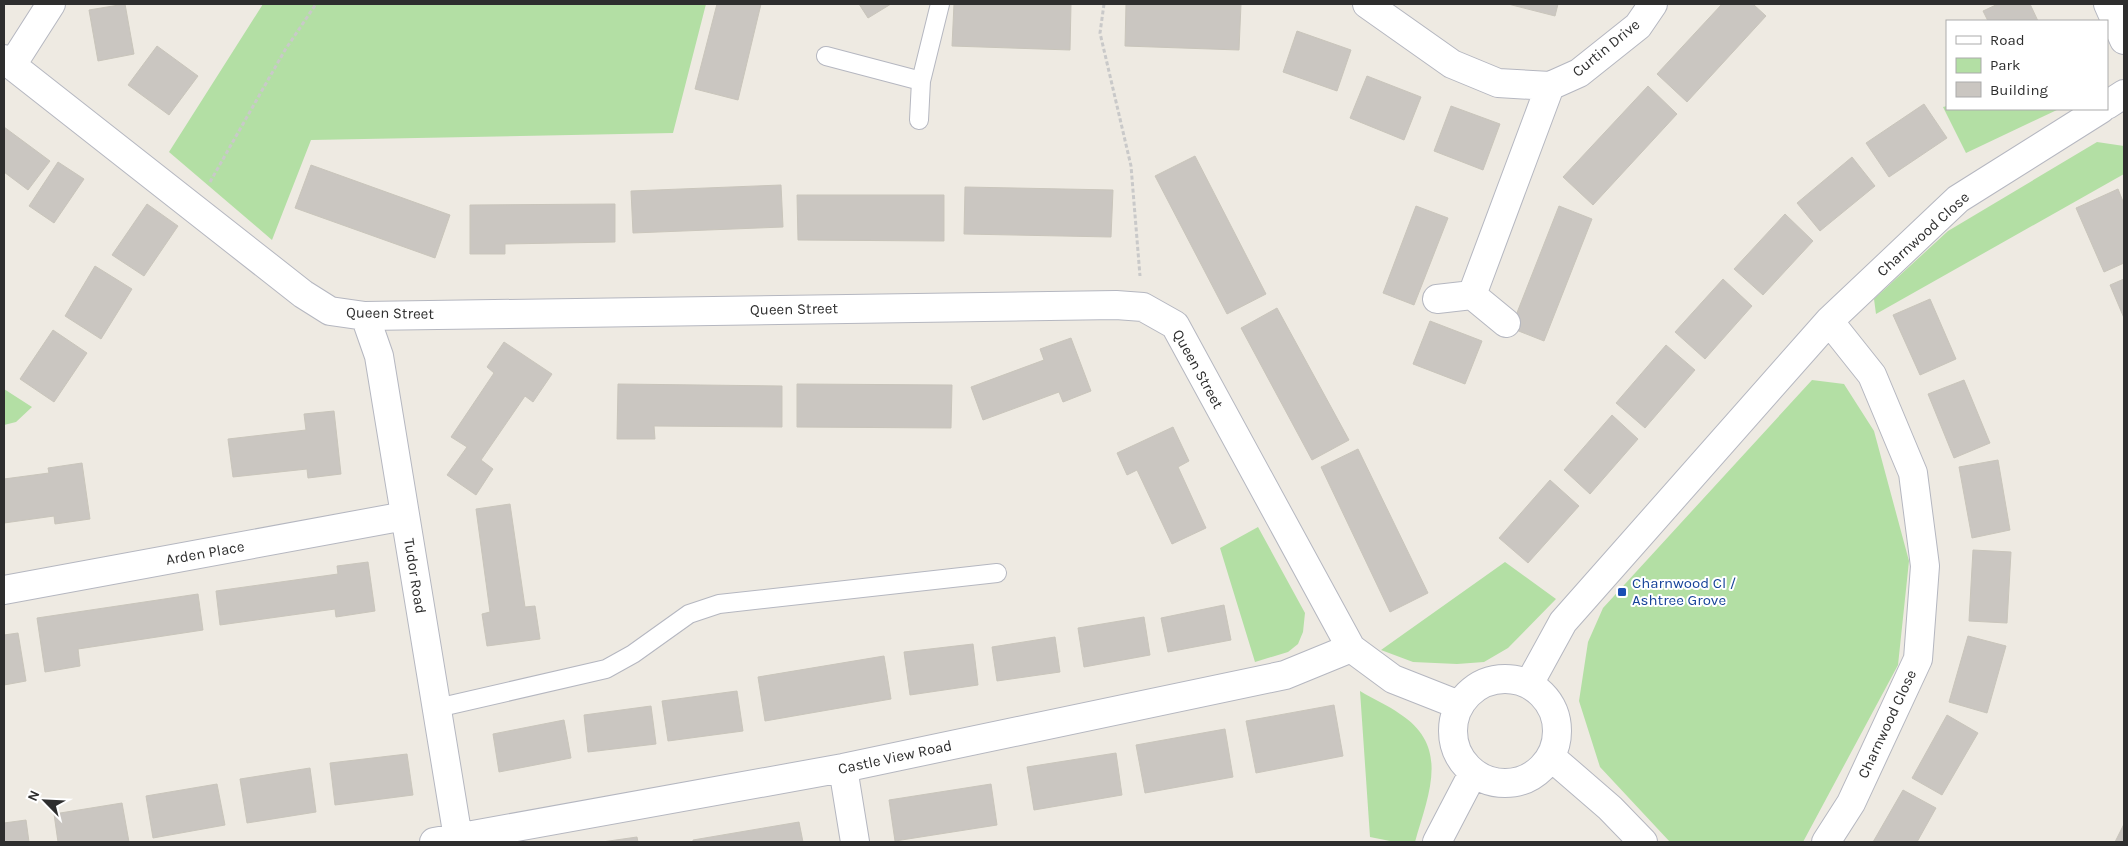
<svg xmlns="http://www.w3.org/2000/svg" width="2128" height="846" font-family="Karla,sans-serif">
	<style>
		.green { fill: #b3dfa4 }
		.building { fill: #cac6c1; stroke: #c9c5bb }
		.lines { fill: none; stroke-linecap: round; stroke-linejoin: round }
		.lane-casing { stroke: #b5b7c0; stroke-width: 20 }
		.street-casing { stroke: #b5b7c0; stroke-width: 30 }
		.path { stroke: #c9c9c9; stroke-width: 3; stroke-dasharray: 4 2.5; stroke-linecap: butt }
		.lane { stroke: #fff; stroke-width: 18 }
		.street { stroke: #fff; stroke-width: 28 }
		.transit-dot { fill: #1a4fb4; stroke: #fff; stroke-width: 2 }
		.labels { text-anchor: middle; stroke-width: 4; stroke-linejoin: round; paint-order: stroke }
		.street-label { font-size: 15px; fill: #2e2e2e; stroke: #fff }
		.transit-label { font-size: 15px; fill: #164399; stroke: #fff; text-anchor: start }
	</style>
	<rect width="100%" height="100%" fill="#eeeae2"/>
	<path class="green" d="M263,4H706L673,133L311,140L272,240L169,152Z
		M1947,106V109H2059L1966,153L1943,107Z
		M2097,142L2124,146V174L1876,314L1874,299L1948,231Z
		M1812,380L1844,384L1874,431L1909,561L1898,665L1803,842H1670L1600,767L1579,701L1588,642L1603,608Z
		M4,389L32,407L16,422L4,425Z
		M1258,527L1305,613L1303,632L1298,644L1288,652L1255,662L1220,548Z
		M1505,562L1556,599L1508,648L1484,662L1457,664L1413,662L1381,650Z
		M1360,691C1373,699 1388,705 1400,714C1451,747 1428,795 1415,842H1395L1370,837Z"/>
	<path class="building" d="M125,4L134,54L98,61L89,10Z
		M717,4H761L738,100L695,89Z
		M859,4H891L868,18Z
		M954,4H1071L1070,50L952,46Z
		M1126,4H1241L1239,50L1125,46Z
		M1508,4H1558L1555,16Z
		M1722,4H1753L1766,16L1687,102L1657,74Z
		M1998,4H2030L2038,21H1988L1983,11Z
		M1297,31L1351,50L1337,91L1283,72Z
		M157,46L198,76L169,115L128,85Z
		M1367,76L1421,97L1404,140L1350,118Z
		M1648,86L1677,114L1593,205L1563,177Z
		M1924,104L1947,138L1889,177L1866,143Z
		M1451,106L1500,124L1483,170L1434,151Z
		M4,127L50,161L28,190L4,172Z
		M1195,156L1266,294L1227,314L1155,176Z
		M1852,157L1875,186L1820,231L1797,203Z
		M58,162L84,179L54,223L29,206Z
		M311,165L450,215L435,258L295,208Z
		M781,185L783,227L633,233L631,191Z
		M965,187L1113,190L1111,237L964,234Z
		M2118,189L2124,204V263L2104,272L2076,208Z
		M797,195H944V241L798,240Z
		M147,204L178,226L144,276L112,255Z
		M615,204V242L505,244V254H470V205Z
		M1416,206L1448,218L1414,305L1383,293Z
		M1559,206L1592,219L1544,341L1511,328Z
		M1785,214L1813,241L1763,295L1734,269Z
		M95,266L132,289L101,339L65,316Z
		M1723,279L1752,306L1705,359L1675,332Z
		M2124,279V318L2110,285Z
		M1930,299L1956,359L1920,375L1893,315Z
		M1277,308L1349,440L1312,460L1241,328Z
		M1430,321L1482,341L1465,384L1413,364Z
		M53,330L87,353L54,402L20,379Z
		M1071,338L1091,391L1063,402L1059,392L983,420L971,387L1044,360L1040,349Z
		M504,342L552,374L533,402L525,396L481,460L493,469L476,495L447,475L467,447L451,437L494,373L487,367Z
		M1666,345L1695,370L1645,428L1616,403Z
		M1964,380L1990,443L1954,458L1928,394Z
		M618,384L782,386V427L654,426L655,439H617Z
		M797,384L952,385L951,428L797,427Z
		M334,411L341,474L308,478L307,469L233,477L228,439L306,430L304,414Z
		M1612,415L1638,439L1590,494L1564,470Z
		M1173,427L1189,461L1178,467L1206,528L1172,544L1137,470L1127,475L1117,453Z
		M1358,449L1428,593L1390,612L1321,467Z
		M1998,460L2010,530L1972,538L1959,467Z
		M82,463L90,519L55,524L54,516L4,523V479L49,473L48,468Z
		M1550,480L1579,506L1528,563L1499,538Z
		M510,504L525,607L535,606L540,639L487,646L482,614L490,612L476,509Z
		M1973,550L2011,552L2007,623L1969,621Z
		M368,562L375,611L336,617L335,609L220,625L216,591L338,574L337,566Z
		M198,594L203,630L78,649L80,666L45,672L37,618Z
		M1224,605L1231,640L1168,652L1161,618Z
		M1144,617L1150,655L1084,667L1078,628Z
		M18,633L26,681L4,685V635Z
		M1968,636L2006,646L1987,713L1949,702Z
		M1055,637L1060,672L997,681L992,647Z
		M973,644L978,685L910,695L904,652Z
		M884,656L891,699L765,721L758,677Z
		M737,691L743,731L668,741L662,701Z
		M1334,705L1343,756L1256,773L1246,721Z
		M651,706L656,744L588,752L584,715Z
		M1947,715L1978,733L1942,795L1912,778Z
		M564,720L571,758L499,772L493,734Z
		M1225,729L1233,777L1145,793L1136,745Z
		M1116,753L1122,795L1034,810L1027,767Z
		M407,754L413,795L335,805L330,763Z
		M310,768L316,812L247,823L240,779Z
		M217,784L225,825L153,838L146,796Z
		M991,784L997,825L895,841L889,800Z
		M1903,790L1936,808L1917,842H1873Z
		M122,803L129,842H58L54,814Z
		M26,820L29,842H4V823Z
		M799,822L803,842H693V840Z
		M2124,824V842H2115Z
		M637,837L638,842H602Z"/>
	<g class="lines">
		<defs>
			<path id="lane" d="M826,56L921,81
				M919,120L921,81L940,4
				M437,708L606,669L633,654L689,614L719,604L997,573"/>
			<path id="street" d="M1367,4L1452,64L1498,83L1550,86L1579,73L1638,26L1653,4
				M2108,4L2124,40
				M4,59L303,294L330,311L365,316L1116,305L1143,307L1175,325L1351,648L1393,679L1459,705
				M12,65L51,4
				M2107,105L2124,94
				M1472,295L1550,86
				M1437,299L1472,295L1506,323
				M365,316L379,356L458,838
				M4,590L405,516
				M1453 731a52 52 0 1 1 104 0a52 52 0 1 1-104 0Z
				M1529,684L1563,622L1829,321L1958,199L2101,109
				M1551,757L1610,808L1643,842
				M843,768L855,842
				M434,842L843,768L1285,675L1351,648
				M1437,842L1473,773
				M1826,842L1851,803L1918,659L1925,566L1913,473L1872,375L1829,321"/>
		</defs>
		<use href="#lane" class="lane-casing"/>
		<use href="#street" class="street-casing"/>
		<path class="path" d="M1104,4L1100,33L1131,166L1140,276
			M210,182L285,50L316,4"/>
		<use href="#lane" class="lane"/>
		<use href="#street" class="street"/>
	</g>
	<rect class="transit-dot" x="1617" y="587" width="10" height="10" rx="2.5"/>
	<g class="labels">
		<g class="street-label">
			<text transform="translate(1606 48) rotate(-39)" y="5">Curtin Drive</text>
			<text transform="translate(1923 234) rotate(-42)" y="5">Charnwood Close</text>
			<text transform="translate(794 309) rotate(-1)" y="5">Queen Street</text>
			<text transform="translate(390 313) rotate(1)" y="5">Queen Street</text>
			<text transform="translate(1198 369) rotate(61)" y="5">Queen Street</text>
			<text transform="translate(205 553) rotate(-10)" y="5">Arden Place</text>
			<text transform="translate(415 576) rotate(81)" y="5">Tudor Road</text>
			<text transform="translate(1887 724) rotate(-65)" y="5">Charnwood Close</text>
			<text transform="translate(895 757) rotate(-12)" y="5">Castle View Road</text>
		</g>
		<g class="transit-label">
			<text x="1632" y="588">Charnwood Cl /<tspan x="1632" dy="17">Ashtree Grove</tspan></text>
		</g>
	</g>
	<rect width="2128" height="846" fill="none" stroke="#2e2e2e" stroke-width="10"/>
	<rect x="1946" y="20" width="162" height="90" fill="#ffffff" stroke="#ababab"/>
	<rect x="1956" y="36" width="25" height="8" fill="#ffffff" stroke="#ababab"/>
	<text x="1990" y="45" font-size="15" fill="#2e2e2e">Road</text>
	<rect x="1956" y="58" width="25" height="15" fill="#b3dfa4" stroke="#ababab"/>
	<text x="1990" y="70" font-size="15" fill="#2e2e2e">Park</text>
	<rect x="1956" y="82" width="25" height="15" fill="#cac6c1" stroke="#ababab"/>
	<text x="1990" y="95" font-size="15" fill="#2e2e2e">Building</text>
	<g transform="translate(45 801) rotate(294)" stroke="#ffffff" stroke-width="4" paint-order="stroke">
	<path d="M0-4L9 19L0 12L-9 19Z" fill="#2e2e2e"/>
	<text y="-8" font-size="14" font-weight="bold" text-anchor="middle" fill="#2e2e2e">N</text>
	</g>
</svg>
